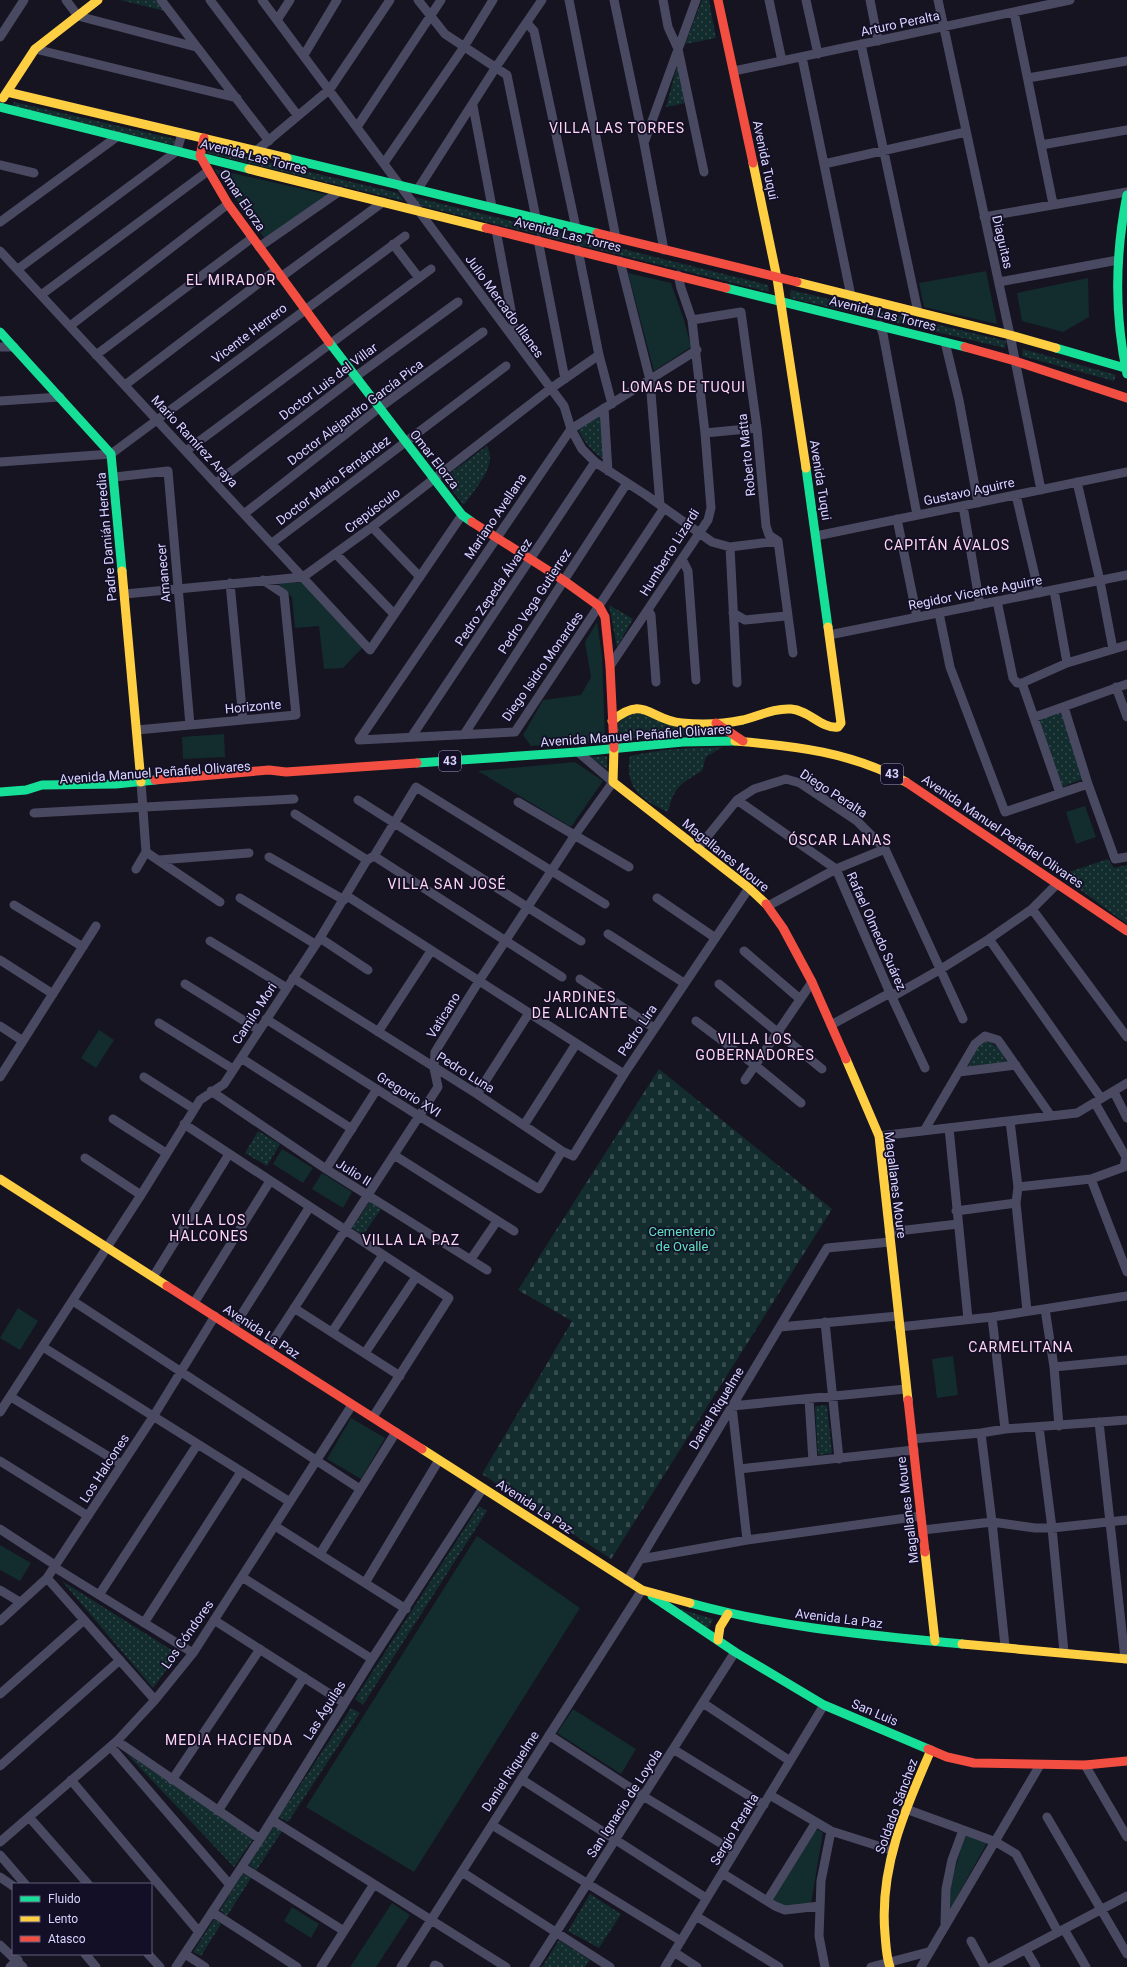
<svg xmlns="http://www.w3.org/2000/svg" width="1127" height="1967" font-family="Roboto,sans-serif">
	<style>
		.grass { fill: url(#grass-dots) }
		.cemetery { fill: url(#cemetery-stones) }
		.green { fill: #132c2d }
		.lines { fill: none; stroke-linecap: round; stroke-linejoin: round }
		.street { stroke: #4a4962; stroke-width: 9 }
		.fast { stroke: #16e098; stroke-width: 9 }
		.slow { stroke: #ffcf43; stroke-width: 9 }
		.jam { stroke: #f24e42; stroke-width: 9 }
		.labels { text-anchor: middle; stroke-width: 3.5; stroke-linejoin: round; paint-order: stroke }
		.shield { fill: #130f26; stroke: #9e99be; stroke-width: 1 }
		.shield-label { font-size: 12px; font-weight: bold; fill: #d9d4ff }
		.street-label { font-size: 13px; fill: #d9d4ff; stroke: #130f26 }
		.park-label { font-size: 13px; fill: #5fe0c0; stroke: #130f26 }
		.neighbourhood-label { font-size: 14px; letter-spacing: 1px; fill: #ffd6f0; stroke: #130f26 }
	</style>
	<defs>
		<pattern id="grass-dots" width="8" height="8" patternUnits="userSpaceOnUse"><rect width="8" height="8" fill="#132c2d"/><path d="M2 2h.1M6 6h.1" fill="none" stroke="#354a4c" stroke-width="1.8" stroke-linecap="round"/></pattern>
		<pattern id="cemetery-stones" width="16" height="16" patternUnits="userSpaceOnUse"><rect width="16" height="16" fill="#132c2d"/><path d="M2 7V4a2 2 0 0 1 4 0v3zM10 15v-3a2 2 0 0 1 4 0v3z" fill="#354a4c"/></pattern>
	</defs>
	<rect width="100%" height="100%" fill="#161421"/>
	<path class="grass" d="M120,0H157L165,11Z
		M702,0H709L716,38L685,44Z
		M678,62L686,103L666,107Z
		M14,102L175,139L174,145L12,107Z
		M208,148L398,193L404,201L207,153Z
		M414,197L768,285L769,292L418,205Z
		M791,290L1006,341L1005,348L790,298Z
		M1023,349L1116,375L1114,381L1022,356Z
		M602,414L605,461C593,451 584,443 578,429Z
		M487,446C498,467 475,488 464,505L442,479Z
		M609,605L633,619L617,647Z
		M1062,709L1085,778L1062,787L1039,718Z
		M639,713L679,728L725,733L617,739L618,723L627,714Z
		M722,747L706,757L702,771C680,784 674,787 668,812C642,800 624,788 630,756C661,749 690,748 722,747Z
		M607,756V769L590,757Z
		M1108,859L1114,868L1127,865V924L1060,875Z
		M986,1040L1001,1049L1006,1062L968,1066L978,1047Z
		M258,1131L280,1144L267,1166L245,1153Z
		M370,1201L381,1209L363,1235L352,1228Z
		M827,1405L832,1453L818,1455L815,1406Z
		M479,1506L487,1511L363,1705L355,1699Z
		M62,1581L178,1654L153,1688Z
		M670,1606L713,1619L709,1628Z
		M351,1708L360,1713L288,1822L279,1817Z
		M127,1754L254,1838L234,1867Z
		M273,1825L282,1831L256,1871L249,1864Z
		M243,1873L251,1878L227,1916L220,1910Z
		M590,1894L621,1914L599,1948L568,1931Z
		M214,1919L221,1924L201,1956L193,1952Z
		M559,1940L590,1960L585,1967H542Z"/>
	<path class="cemetery" d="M659,1069L832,1209L611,1559L482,1474L572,1321L518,1290Z"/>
	<path class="green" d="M214,169L329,195L265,239Z
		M986,271L997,324L924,307L919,283Z
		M628,273L671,283L684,320L691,347L654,371Z
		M1088,278L1089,317L1063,332L1022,321L1017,293Z
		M306,582L363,647L343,668L324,669L319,626L295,628L292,597L278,583Z
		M597,622L602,656L605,741L531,746L523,735L543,700L581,695L591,677L585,642Z
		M224,734L225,757L183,759L182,737Z
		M575,762L603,781L571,827L478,771Z
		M1085,806L1096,837L1076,844L1066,812Z
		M99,1030L114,1040L96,1068L81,1058Z
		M282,1149L313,1168L303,1183L273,1164Z
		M322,1173L352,1192L343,1208L312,1189Z
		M18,1308L38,1321L20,1350L0,1338Z
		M953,1356L958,1395L937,1398L932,1359Z
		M351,1418L385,1438L361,1479L327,1459Z
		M477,1536L580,1608L414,1872L306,1807Z
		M0,1545L31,1563L20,1581L0,1570Z
		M573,1709L636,1749L621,1774L557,1733Z
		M816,1829L823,1832L811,1904L782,1906L772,1899Z
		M965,1834L987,1843L948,1913L951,1883Z
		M392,1903L410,1915L376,1967H350Z
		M292,1907L319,1924L311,1938L284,1921Z"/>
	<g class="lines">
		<path class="street" d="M66,0L78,16L196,47
			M161,0L269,141
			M210,0L298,116
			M262,0L564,406L571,429L582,449L595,462L646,495L712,542L730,547L778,541
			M418,0L445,34L507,75L536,218
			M569,0L616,238
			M614,0L644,143L664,250
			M663,0L668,27L678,49L704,172
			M769,0L782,61
			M806,0L818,54
			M870,0L878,41
			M938,0L1010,335L1041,490
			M1014,12L1053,204
			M277,20L290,0
			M527,23L534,31L576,228
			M0,37L24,0
			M861,44L918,312
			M35,49L237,98
			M304,55L337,0
			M802,57L851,296
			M734,71L1070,0
			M1028,78L1127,61
			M473,106L492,207
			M357,127L441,0
			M644,143L696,0
			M1041,145L1127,130
			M256,151L330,89L390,0
			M384,163L464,47L493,0
			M824,164L966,132
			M0,165L34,173
			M418,189L496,67L542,0
			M984,217L1127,192
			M0,222L118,136
			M496,230L517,342
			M538,240L565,379
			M393,244L419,278
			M259,247L340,191
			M578,250L599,355L612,404
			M0,251L370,650L462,515
			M620,261L650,380L660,505
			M18,269L177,151L182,133
			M281,277L383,202
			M999,282L1118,260
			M41,295L208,171
			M692,320L741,312L757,428L766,526L769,535L778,541L793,653
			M880,325L883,334L917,515
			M70,326L228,204
			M945,342L959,400L978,503
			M0,347H14
			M96,355L252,238
			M125,385L276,270
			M0,401L60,397
			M604,408L608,471
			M705,433L757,428
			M186,451L431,269
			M0,462L111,454L405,236
			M115,477L168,471L190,725
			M1077,482L1100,581L1113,649
			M216,483L355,377L458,302
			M1016,495L1039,593
			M963,506L980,605
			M244,514L379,408L483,332
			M897,519L917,617
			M372,527L420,577
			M816,536L1127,472
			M272,543L506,366
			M730,547L737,683
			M336,554L394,614
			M682,559L688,571L696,680
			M230,583L243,720
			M1054,590L1067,663
			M125,594L303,577L372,527L550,389L599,355
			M997,601L1013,678L1017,683H1022L1067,663L1127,645
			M648,610L651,615L656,682
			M733,613L745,620L786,616
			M939,613L950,667L1005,812L1088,784
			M829,635L1127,575
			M610,666L708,520L711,508L705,433L692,320L681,288L678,275
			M1022,683L1060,793
			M1116,687L1127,717
			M1064,707L1088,784L1115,859L1127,857
			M1035,717L1127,684
			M137,730L296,715L284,594L263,580
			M465,733L627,483
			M412,736L595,462
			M359,740L571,429L697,350
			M359,740L515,732L664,508
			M358,800L581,941
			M737,800L836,869L890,993L925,1068
			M518,802L629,867
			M34,813L294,799
			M295,814L367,860
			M698,848L737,800L754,789L786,779L800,783L857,821L885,849L963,1019
			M146,852L220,902
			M374,856L562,977
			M269,857L344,900
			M159,860L249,853
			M136,869L146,852L141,782
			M347,896L624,1074
			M240,898L315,944
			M657,898L714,937
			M14,905L83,947
			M768,906L836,869L885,849
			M1032,909L1127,1037
			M608,934L684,983
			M320,938L368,970
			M989,939L1101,1098
			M210,941L287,988
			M744,951L800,999
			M0,960L53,994
			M293,978L477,1094L562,1151L573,1156L624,1074L749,888
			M580,979L654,1028
			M185,984L259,1030
			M719,984L822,1069
			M266,1019L419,1116L539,1189L562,1151
			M696,1021L756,1066L801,1103
			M159,1023L233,1069
			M831,1025L890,993L897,994L941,969L989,939L1032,909L1057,884
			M0,1026L23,1041
			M378,1032L431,951
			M241,1058L352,1129
			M959,1072L1016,1065
			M0,1077L96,926
			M144,1077L194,1109
			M745,1080L812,982
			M211,1091L326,1169L487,1270
			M1114,1092L1127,1118
			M477,1094L529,1013
			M113,1119L166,1153
			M1010,1121L1018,1187L1016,1203L1027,1311
			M184,1124L449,1298L373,1417
			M524,1125L576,1044
			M949,1128L968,1319
			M924,1131L975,1044L985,1036L998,1040L1051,1116
			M879,1136L1077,1113L1127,1083
			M394,1155L514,1231
			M85,1158L141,1195
			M326,1169L377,1089
			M1091,1179L1127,1272
			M1018,1187L1091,1179L1124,1167L1126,1157L1095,1103
			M956,1211L1016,1203
			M889,1232L958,1224
			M471,1259L497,1221
			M153,1277L229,1154
			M73,1301L360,1489
			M194,1303L270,1181
			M294,1308L400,1376
			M1045,1309L1054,1367L1059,1426
			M992,1317L1005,1429
			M825,1322L839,1459
			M780,1327L898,1316
			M899,1327L992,1317L1127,1296
			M233,1328L309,1208
			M332,1332L383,1255
			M43,1347L290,1502
			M267,1350L438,1087L434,1068L435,1052L479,981L575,835L613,782L578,752
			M365,1353L416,1277
			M1054,1367L1127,1360
			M11,1397L121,1464
			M809,1399L813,1461
			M0,1412L141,1195L200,1100L224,1084L320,938L367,860L374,856L416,787L605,904
			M1099,1422L1125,1659
			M1039,1427L1052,1528L1064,1652
			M981,1433L992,1522L1005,1646
			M912,1439L981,1433L1005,1429L1127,1420
			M0,1461L88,1516
			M739,1469L914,1450
			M275,1526L406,1609
			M0,1529L55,1565
			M923,1530L992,1522L1035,1528H1052L1127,1520
			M747,1540L732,1406L906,1389
			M320,1554L396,1432
			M641,1559L747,1540L921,1516
			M54,1567L193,1653
			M242,1577L372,1659
			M47,1578L155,1700
			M627,1581L827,1248L890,1242
			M365,1583L439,1460
			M0,1590L20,1602
			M99,1595L197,1445
			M214,1620L344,1703
			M0,1621L47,1578L153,1417L215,1316
			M144,1623L241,1472
			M0,1694L84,1620
			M703,1703L790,1761
			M549,1735L643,1796L735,1852
			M117,1741L260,1839
			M111,1747L230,1885
			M673,1749L764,1805
			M1085,1765L1127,1837
			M0,1766L120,1660
			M521,1779L706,1898
			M71,1780L199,1932
			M172,1780L260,1649
			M770,1795L831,1831L891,1850
			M906,1809L996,1842L1016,1854L1058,1932
			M218,1811L304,1677
			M29,1817L88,1884
			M1047,1817L1127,1954
			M272,1820L506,1967
			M492,1825L681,1941
			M0,1842L117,1741L155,1700L193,1653L352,1405
			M0,1855L25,1884
			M242,1867L344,1931
			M462,1872L610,1967
			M722,1873L775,1906L785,1910L820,1906
			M0,1877L13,1886
			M767,1901L816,1822
			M212,1912L297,1967
			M696,1916L779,1967
			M945,1923L946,1889L952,1860L963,1830
			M1064,1929L1086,1967
			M971,1941L985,1967
			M0,1945L23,1967
			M1026,1950L1036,1967
			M674,1952L697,1967
			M85,1954L96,1967
			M148,1954L160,1967
			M185,1954L205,1967
			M10,1967L18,1960
			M176,1967L260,1839L372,1659L483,1488
			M321,1967L374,1884
			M401,1967L642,1590
			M434,1967L435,1965L439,1967
			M534,1967L735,1652
			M665,1967L824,1705
			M825,1967L819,1936L821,1881L831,1831
			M871,1967L928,1952
			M921,1967L1040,1765
			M992,1967L1127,1896"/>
		<path class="fast" d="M0,107L249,169
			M287,158L597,233
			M1127,195C1115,255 1114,314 1127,374
			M726,288L965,347
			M0,332L111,454L122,571
			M329,342L462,515L472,522
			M1056,348L1125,368
			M806,468L828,627
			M417,763L578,752L683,742L735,741
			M0,792L26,790L42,785L116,784L155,780
			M652,1596L735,1652L824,1705L928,1749
			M690,1603C780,1628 869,1635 962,1644"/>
		<path class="slow" d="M7,92L287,158
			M3,98L35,49L98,0
			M753,163L777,278L806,468
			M249,169L486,228
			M797,282L1010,335L1056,348
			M122,571L141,782
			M612,721C645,694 649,720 682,723C702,725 724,724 743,720C759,716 774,708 791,709C809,710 821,729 838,727L841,723L828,627
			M735,741C796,746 851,752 906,782
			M614,748L613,782L749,888L766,904
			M846,1059L879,1136L908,1400
			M0,1179L167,1286
			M422,1449L642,1590L690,1603
			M925,1552L935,1641
			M718,1640L720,1627L728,1614
			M962,1644L1127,1659
			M890,1967C886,1956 886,1945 885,1934C879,1868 905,1809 931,1750"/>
		<path class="jam" d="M718,0L753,163
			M204,138L200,156L228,204L329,342
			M486,228L726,288
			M597,233L797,282
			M965,347L1015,361L1127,398
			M472,522L563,580L599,606L605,617L610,666L614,748
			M716,723L743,741
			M155,780L269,770L286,772L417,763
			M906,782L1127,931
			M766,904L783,928L812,982L846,1059
			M167,1286L422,1449
			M908,1400L925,1552
			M928,1749L947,1757L974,1763L1085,1765L1127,1761"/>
	</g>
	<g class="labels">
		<g class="shield">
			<rect x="439" y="751" width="22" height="20" rx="3"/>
			<rect x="881" y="764" width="22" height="20" rx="3"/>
		</g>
		<g class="shield-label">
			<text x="450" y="765">43</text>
			<text x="892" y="778">43</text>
		</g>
		<g class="street-label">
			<text transform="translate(900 23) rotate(-12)" y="5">Arturo Peralta</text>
			<text transform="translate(254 156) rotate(14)" y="5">Avenida Las Torres</text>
			<text transform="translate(766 160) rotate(78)" y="5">Avenida Tuqui</text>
			<text transform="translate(243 200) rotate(56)" y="5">Omar Elorza</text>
			<text transform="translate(568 234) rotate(14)" y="5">Avenida Las Torres</text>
			<text transform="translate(1003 242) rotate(77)" y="5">Diaguitas</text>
			<text transform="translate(505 306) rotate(54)" y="5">Julio Mercado Illanes</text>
			<text transform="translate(883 313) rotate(14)" y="5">Avenida Las Torres</text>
			<text transform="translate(249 333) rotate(-37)" y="5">Vicente Herrero</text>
			<text transform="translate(328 381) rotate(-37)" y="5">Doctor Luis del Villar</text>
			<text transform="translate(355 412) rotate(-37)" y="5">Doctor Alejandro García Pica</text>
			<text transform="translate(195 441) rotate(47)" y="5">Mario Ramírez Araya</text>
			<text transform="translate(746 455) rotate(-96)" y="5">Roberto Matta</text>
			<text transform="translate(435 459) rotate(52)" y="5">Omar Elorza</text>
			<text transform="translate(333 480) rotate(-37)" y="5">Doctor Mario Fernández</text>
			<text transform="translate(821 480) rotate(81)" y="5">Avenida Tuqui</text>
			<text transform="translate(969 491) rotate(-12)" y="5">Gustavo Aguirre</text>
			<text transform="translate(372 510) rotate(-37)" y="5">Crepúsculo</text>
			<text transform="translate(495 516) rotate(-56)" y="5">Mariano Avellana</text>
			<text transform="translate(106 537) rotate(-95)" y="5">Padre Damián Heredia</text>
			<text transform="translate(669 552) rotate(-58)" y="5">Humberto Lizardi</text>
			<text transform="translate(163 573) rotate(-95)" y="5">Amanecer</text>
			<text transform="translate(493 592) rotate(-56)" y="5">Pedro Zepeda Álvarez</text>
			<text transform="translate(975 592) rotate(-11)" y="5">Regidor Vicente Aguirre</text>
			<text transform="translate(534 601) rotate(-57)" y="5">Pedro Vega Gutierrez</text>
			<text transform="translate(542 666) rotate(-55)" y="5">Diego Isidro Monardes</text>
			<text transform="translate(253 706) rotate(-5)" y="5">Horizonte</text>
			<text transform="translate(636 735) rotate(-4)" y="5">Avenida Manuel Peñafiel Olivares</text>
			<text transform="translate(155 772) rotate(-4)" y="5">Avenida Manuel Peñafiel Olivares</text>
			<text transform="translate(834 793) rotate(33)" y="5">Diego Peralta</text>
			<text transform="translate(1003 831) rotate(34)" y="5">Avenida Manuel Peñafiel Olivares</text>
			<text transform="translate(726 855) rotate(39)" y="5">Magallanes Moure</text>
			<text transform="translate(877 931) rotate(66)" y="5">Rafael Olmedo Suárez</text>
			<text transform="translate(254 1013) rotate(-57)" y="5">Camilo Mori</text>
			<text transform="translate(443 1015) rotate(-58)" y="5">Vaticano</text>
			<text transform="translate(637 1030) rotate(-56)" y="5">Pedro Lira</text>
			<text transform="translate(466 1072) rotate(32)" y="5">Pedro Luna</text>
			<text transform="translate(409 1094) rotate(32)" y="5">Gregorio XVI</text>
			<text transform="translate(354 1172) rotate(32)" y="5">Julio II</text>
			<text transform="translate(896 1185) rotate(83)" y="5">Magallanes Moure</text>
			<text transform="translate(262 1331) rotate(33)" y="5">Avenida La Paz</text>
			<text transform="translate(716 1408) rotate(-59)" y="5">Daniel Riquelme</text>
			<text transform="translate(104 1468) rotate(-57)" y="5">Los Halcones</text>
			<text transform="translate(535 1506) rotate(33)" y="5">Avenida La Paz</text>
			<text transform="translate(907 1510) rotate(-97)" y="5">Magallanes Moure</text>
			<text transform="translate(839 1618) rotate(7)" y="5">Avenida La Paz</text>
			<text transform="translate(187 1634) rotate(-55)" y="5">Los Cóndores</text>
			<text transform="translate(324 1710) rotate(-58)" y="5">Las Águilas</text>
			<text transform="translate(875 1712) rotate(23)" y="5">San Luis</text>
			<text transform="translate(510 1771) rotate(-57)" y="5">Daniel Riquelme</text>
			<text transform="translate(624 1803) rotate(-57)" y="5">San Ignacio de Loyola</text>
			<text transform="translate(896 1806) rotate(-70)" y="5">Soldado Sánchez</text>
			<text transform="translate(734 1829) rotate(-59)" y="5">Sergio Peralta</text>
		</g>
		<g class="park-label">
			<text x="682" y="1236">Cementerio<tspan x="682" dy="15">de Ovalle</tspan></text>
		</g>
		<g class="neighbourhood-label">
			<text x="617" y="133">VILLA LAS TORRES</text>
			<text x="231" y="285">EL MIRADOR</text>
			<text x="684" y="392">LOMAS DE TUQUI</text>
			<text x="947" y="550">CAPITÁN ÁVALOS</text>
			<text x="840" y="845">ÓSCAR LANAS</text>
			<text x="447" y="889">VILLA SAN JOSÉ</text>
			<text x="580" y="1002">JARDINES<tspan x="580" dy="16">DE ALICANTE</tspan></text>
			<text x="755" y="1044">VILLA LOS<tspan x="755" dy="16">GOBERNADORES</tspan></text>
			<text x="209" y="1225">VILLA LOS<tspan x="209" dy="16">HALCONES</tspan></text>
			<text x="411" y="1245">VILLA LA PAZ</text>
			<text x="1021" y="1352">CARMELITANA</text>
			<text x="229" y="1745">MEDIA HACIENDA</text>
		</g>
	</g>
	<rect x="12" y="1883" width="140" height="72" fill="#130f26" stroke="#625e7d"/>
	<rect x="20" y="1896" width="20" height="6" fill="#16e098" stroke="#625e7d"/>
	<text x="48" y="1903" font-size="12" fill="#d9d4ff">Fluido</text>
	<rect x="20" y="1916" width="20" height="6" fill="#ffcf43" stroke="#625e7d"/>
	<text x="48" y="1923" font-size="12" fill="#d9d4ff">Lento</text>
	<rect x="20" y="1936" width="20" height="6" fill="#f24e42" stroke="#625e7d"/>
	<text x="48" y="1943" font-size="12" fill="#d9d4ff">Atasco</text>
</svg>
